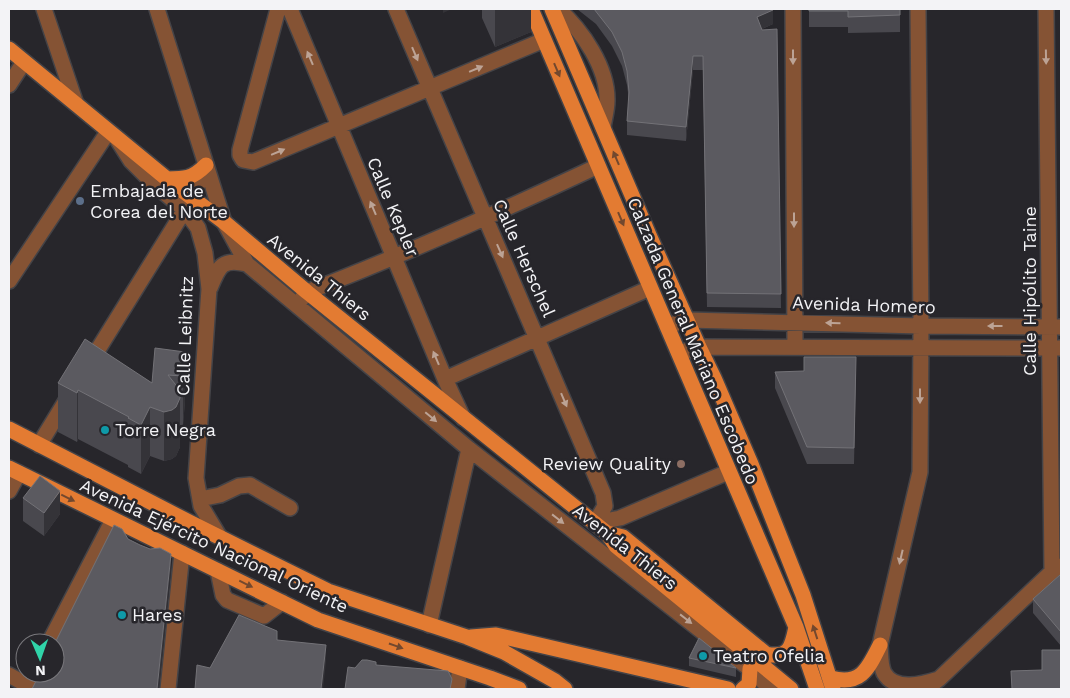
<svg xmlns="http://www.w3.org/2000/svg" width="1070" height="698" font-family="'Work Sans',sans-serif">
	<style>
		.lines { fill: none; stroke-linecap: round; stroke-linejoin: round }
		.minor-casing { stroke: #444347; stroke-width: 18 }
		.major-casing { stroke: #444347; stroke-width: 18 }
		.minor { stroke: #855334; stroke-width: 15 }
		.major { stroke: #e37b32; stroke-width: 15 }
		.wall { fill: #49484e }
		.shaded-wall { fill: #343338 }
		.building { fill: #5b5a60; stroke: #737277 }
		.oneway { fill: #bca395 }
		.oneway2 { fill: #72482e }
		.service-dot { fill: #5c6f8a; stroke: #27262b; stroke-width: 2 }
		.culture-dot { fill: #0f9aa8; stroke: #27262b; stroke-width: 2 }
		.education-dot { fill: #8d6e63; stroke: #27262b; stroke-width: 2 }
		.labels { text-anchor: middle; stroke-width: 5; stroke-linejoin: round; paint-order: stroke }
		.poi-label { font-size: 18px; fill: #f3f3f6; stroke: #27262b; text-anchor: start }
		.street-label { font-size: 18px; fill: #f3f3f6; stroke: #27262b }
	</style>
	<rect width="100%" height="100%" fill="#27262b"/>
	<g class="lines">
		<defs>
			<path id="minor" d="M44,9L76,104
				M157,9L224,222L247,264L469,449L750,669L771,689
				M278,9L240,150V155L243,160L253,162L544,40
				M290,9L445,379L463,418
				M396,9L603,493L605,506L595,523
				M558,9C582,30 608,68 607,101C607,110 604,120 603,128
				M793,9L795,347
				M918,9L921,326L920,472L880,645C881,654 880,665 884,673C895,692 923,684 939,679
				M1046,9L1052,572
				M9,85L24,62
				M117,139L131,161L154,184L185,210L198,228L205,253L209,289L196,478L201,506L219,536
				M9,281L108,132
				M210,288C219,266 222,258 247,264
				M300,301L307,292C406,254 502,211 598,166
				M667,326L687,320L921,326L1061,327
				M679,353L699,347L1061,348
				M89,364L192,198L206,165
				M445,379L650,288
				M39,445L69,396
				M9,491L19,473
				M200,499L220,495L239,486L250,485L290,508
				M595,523L620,518L728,472
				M218,571L223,595L227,600L264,616L282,602
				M429,625L469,449
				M49,643L113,520
				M9,675L27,685
				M931,685L939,679L1058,566
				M25,689L33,673
				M168,689L182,553
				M457,689L460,668"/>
			<path id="major" d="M531,9L796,627L817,689
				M552,9L649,235L699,347L714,378L751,464L803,595L833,689
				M9,49L167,179L224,222L307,292L607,533L616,546L791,689
				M167,179C185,179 192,179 206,165
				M9,429L189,522L328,591L467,637L504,652L555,681L565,689
				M9,468L318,620L490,678L519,689
				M607,533L623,537L766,654C790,659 792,646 796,627
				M471,637L496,635L728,689
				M831,678C861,686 868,669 880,645
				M743,689L749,684L750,669"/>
		</defs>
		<use href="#minor" class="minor-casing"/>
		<use href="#major" class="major-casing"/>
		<use href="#minor" class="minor"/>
		<use href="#major" class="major"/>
	</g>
	<path class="wall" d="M482,9H531V32L495,47L482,18Z
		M577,9H773V24L762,29V30L777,29L781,308L707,307L703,70H693L686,141L627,135V121L629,101L627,85L622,66L612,46L596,24Z
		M809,9H900V32L848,33V27H809Z
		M185,352V401L183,425H180V447L176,456L172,459L164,461L150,456L141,474L128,467V465L78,439L77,442L58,432V383H152Z
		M775,372L856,374L854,464H807L775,388Z
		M23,498L60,514L44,536L23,521Z
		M1061,574V646L1033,613V599Z
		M689,658L736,668V677L689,666Z"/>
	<path class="shaded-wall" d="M443,9H452L443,13Z
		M495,9H531V32L495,47Z
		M773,10V24L757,31V17Z
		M693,56V70L686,141V127Z
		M185,352V401L183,425V376Z
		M78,390V439L77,442V393Z
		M180,398V447L176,456L172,459L164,461V412Z
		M150,407V456L141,474V425Z
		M60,491V514L44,536V513Z
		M171,554V570L159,689H157Z
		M326,645V662L323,689H321Z"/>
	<path class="building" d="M594,9H773V10L757,17L762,30L777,29L781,294L707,293L703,56H693L686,127L627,121L629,92L627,71L622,52L612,32Z
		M809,9H900V15L848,17V11H809Z
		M85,339L152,383L155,348L185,352L183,376L168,375L179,389L180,394V398L176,407L172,410L164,412L150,407L141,425L128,418L129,417L78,390L77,393L58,383Z
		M804,357H856L854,448L807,447L775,372L804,371Z
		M40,476L60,491L44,513L23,498Z
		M114,525L122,529L128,539L140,545L150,549L160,548L171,554L157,689H32L40,673H55V643Z
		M1061,574V632L1033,599Z
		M239,615L277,631V640L326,645L321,689H195L197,665L210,668Z
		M699,638L736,668L689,658Z
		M1042,650H1061V689H1012L1011,671L1042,670Z
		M362,660H367L376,662V665L448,671L452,679L450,689H345L348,667L355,668Z"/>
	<defs><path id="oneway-solid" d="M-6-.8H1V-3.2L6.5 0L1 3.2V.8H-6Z" transform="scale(1.25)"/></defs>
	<g class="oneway">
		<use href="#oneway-solid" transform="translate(415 54) rotate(67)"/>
		<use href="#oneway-solid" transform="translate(793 57) rotate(90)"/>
		<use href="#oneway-solid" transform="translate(1046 57) rotate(89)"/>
		<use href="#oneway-solid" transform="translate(310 58) rotate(-113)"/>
		<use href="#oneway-solid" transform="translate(476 69) rotate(-23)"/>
		<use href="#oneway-solid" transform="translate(278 152) rotate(-23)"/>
		<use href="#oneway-solid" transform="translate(373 208) rotate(-113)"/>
		<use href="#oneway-solid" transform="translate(794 220) rotate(90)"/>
		<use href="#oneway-solid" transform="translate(500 251) rotate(66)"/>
		<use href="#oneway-solid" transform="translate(833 323) rotate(-178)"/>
		<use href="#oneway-solid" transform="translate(995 326) rotate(-180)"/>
		<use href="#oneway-solid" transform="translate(436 358) rotate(-113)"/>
		<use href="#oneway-solid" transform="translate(920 396) rotate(90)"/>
		<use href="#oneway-solid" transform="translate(564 400) rotate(67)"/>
		<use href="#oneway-solid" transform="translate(431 417) rotate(40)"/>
		<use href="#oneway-solid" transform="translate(558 519) rotate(38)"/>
		<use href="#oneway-solid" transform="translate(901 557) rotate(103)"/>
		<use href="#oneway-solid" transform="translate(686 619) rotate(38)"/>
	</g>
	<g class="oneway2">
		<use href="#oneway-solid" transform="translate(557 70) rotate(67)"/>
		<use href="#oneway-solid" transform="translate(616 158) rotate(-113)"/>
		<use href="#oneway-solid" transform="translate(621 219) rotate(67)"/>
		<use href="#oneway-solid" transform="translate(68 498) rotate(26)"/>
		<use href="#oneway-solid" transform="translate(246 584) rotate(26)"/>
		<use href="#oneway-solid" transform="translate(815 632) rotate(-108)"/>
		<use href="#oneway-solid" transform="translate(396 646) rotate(19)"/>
	</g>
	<circle class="service-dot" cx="80" cy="201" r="5"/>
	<g class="culture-dot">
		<circle cx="105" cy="430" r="5"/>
		<circle cx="122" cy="615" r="5"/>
		<circle cx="703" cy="656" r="5"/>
	</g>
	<circle class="education-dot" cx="681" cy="464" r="5"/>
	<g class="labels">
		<g class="poi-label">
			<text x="90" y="197">Embajada de<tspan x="90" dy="21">Corea del Norte</tspan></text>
			<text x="115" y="436">Torre Negra</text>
			<text x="671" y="470" text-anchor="end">Review Quality</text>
			<text x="132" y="621">Hares</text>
			<text x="713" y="662">Teatro Ofelia</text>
		</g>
		<g class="street-label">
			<text transform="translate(393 207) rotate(67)" y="6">Calle Kepler</text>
			<text transform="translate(524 258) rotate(66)" y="6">Calle Herschel</text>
			<text transform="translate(319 277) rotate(39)" y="6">Avenida Thiers</text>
			<text transform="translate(1030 291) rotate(-90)" y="6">Calle Hipólito Taine</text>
			<text transform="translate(864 305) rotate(2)" y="6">Avenida Homero</text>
			<text transform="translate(185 336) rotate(-88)" y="6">Calle Leibnitz</text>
			<text transform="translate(693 341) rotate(67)" y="6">Calzada General Mariano Escobedo</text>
			<text transform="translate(214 546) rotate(25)" y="6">Avenida Ejército Nacional Oriente</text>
			<text transform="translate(625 547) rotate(38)" y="6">Avenida Thiers</text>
		</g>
	</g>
	<rect width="1070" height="698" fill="none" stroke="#f3f3f6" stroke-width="20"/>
	<g transform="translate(40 658) rotate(178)"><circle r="24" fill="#27262b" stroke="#79787c"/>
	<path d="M0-4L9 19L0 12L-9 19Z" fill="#30d4a9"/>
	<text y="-8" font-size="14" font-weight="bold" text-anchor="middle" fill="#f3f3f6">N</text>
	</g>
</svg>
